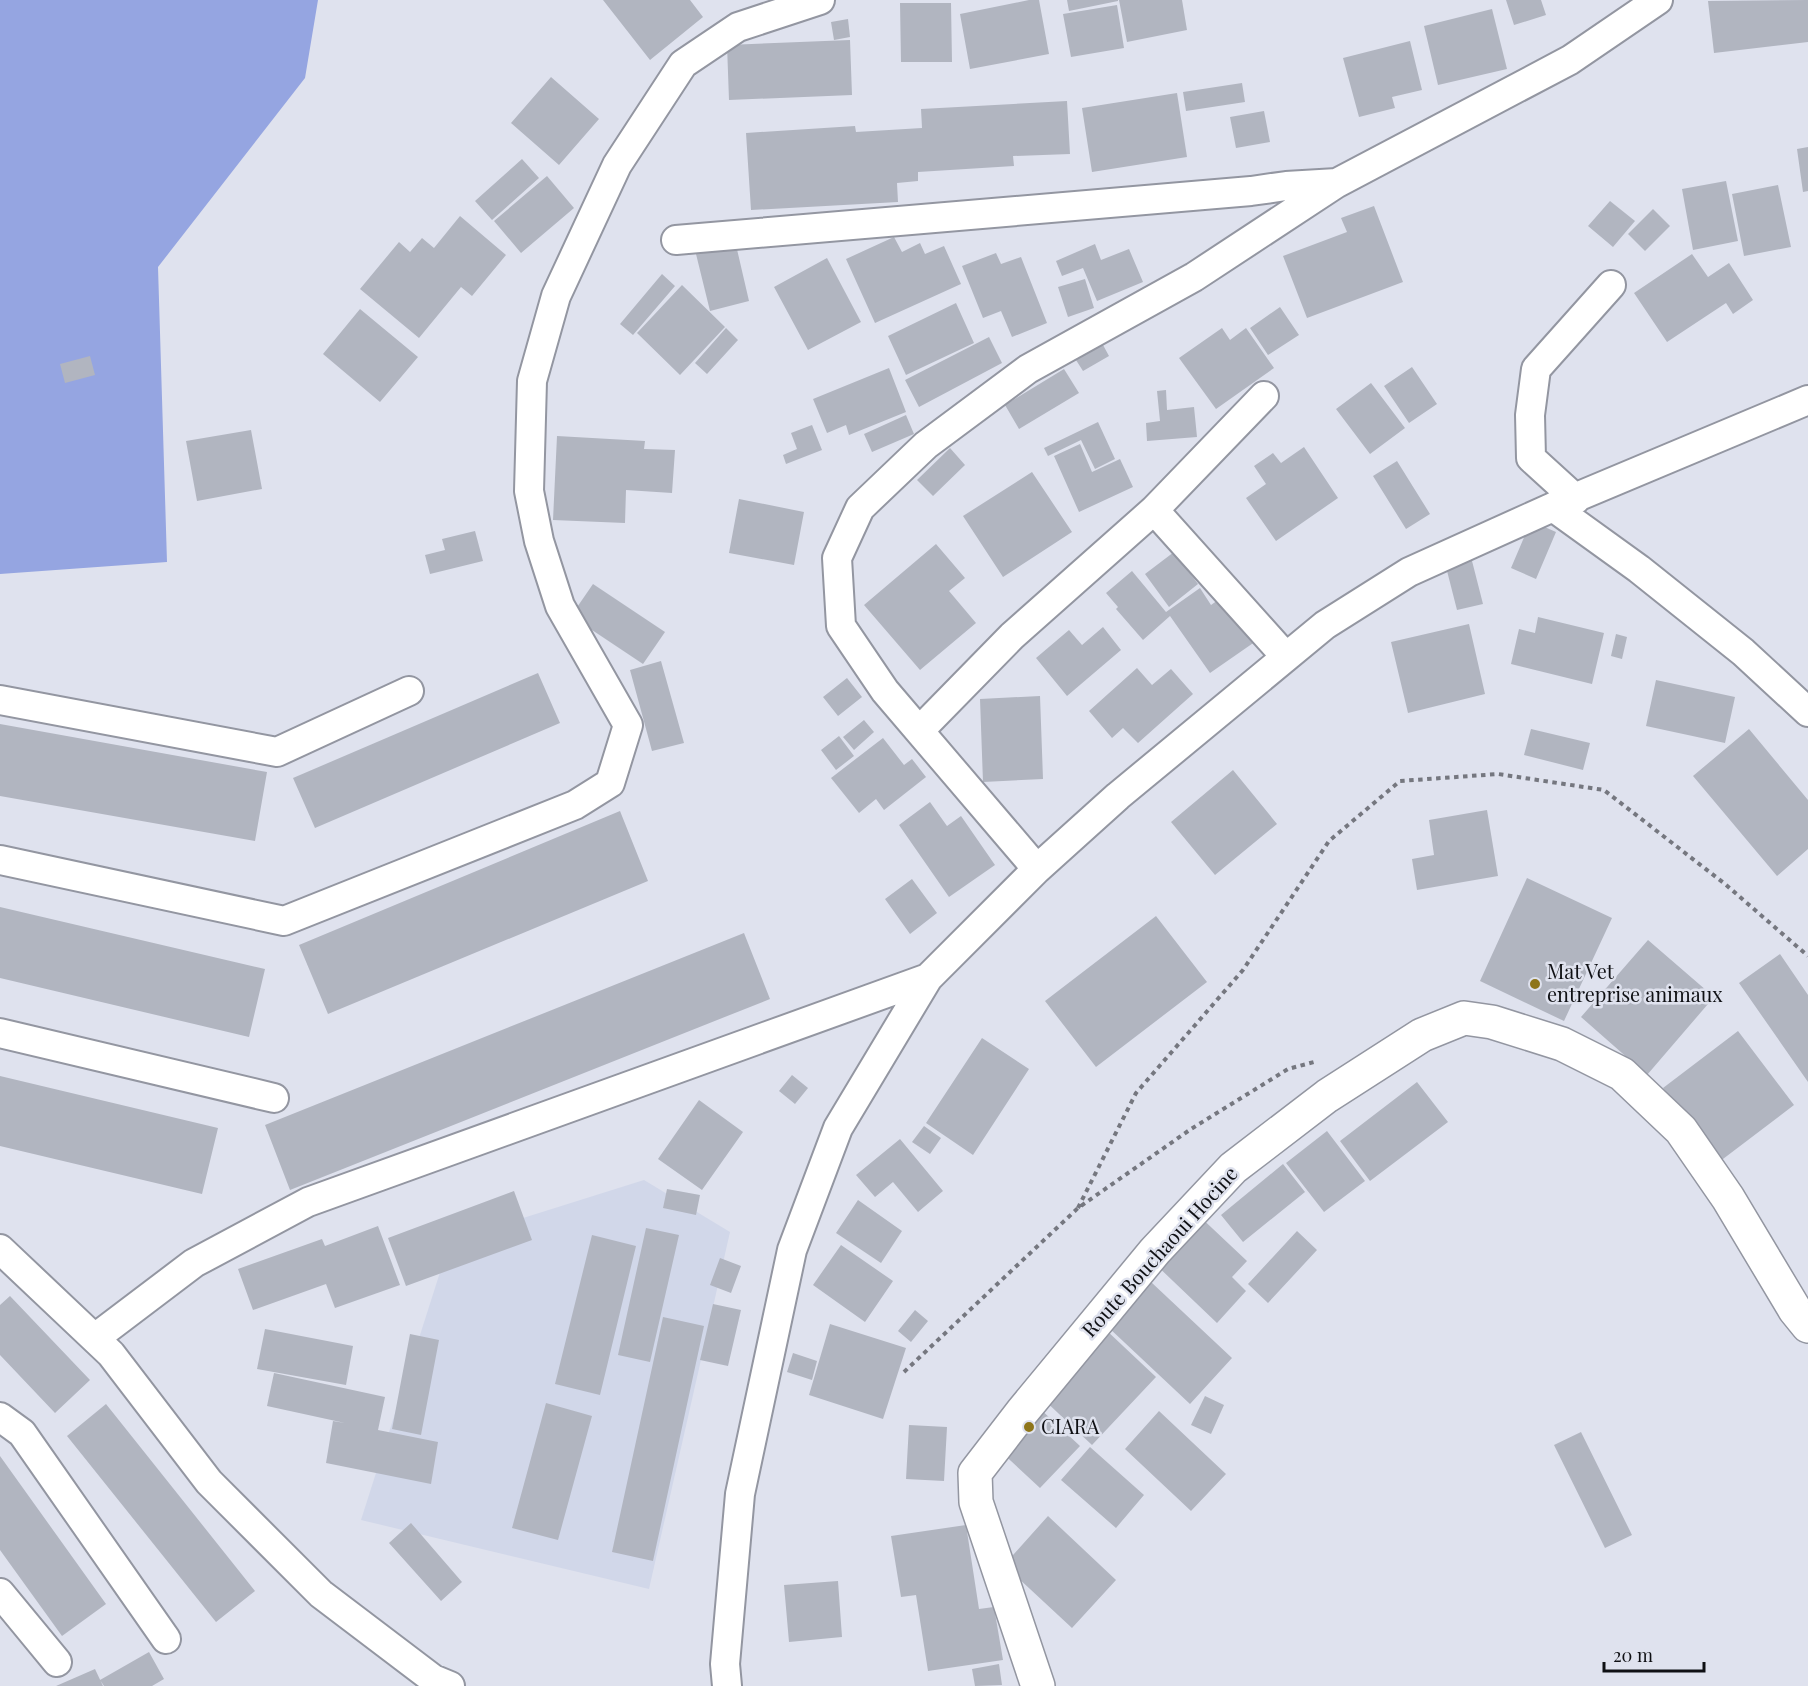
<svg xmlns="http://www.w3.org/2000/svg" width="1808" height="1686" font-family="'Playfair Display',serif">
	<style>
		.built { fill: #d1d7e9 }
		.forest { fill: #95a5e1 }
		.building { fill: #b1b5c0 }
		.lines { fill: none; stroke-linecap: round; stroke-linejoin: round }
		.minor-casing { stroke: #9396a1; stroke-width: 32 }
		.tertiary-casing { stroke: #9396a1; stroke-width: 36 }
		.path { stroke: #75777f; stroke-width: 4; stroke-dasharray: 4.5 4.5; stroke-linecap: butt }
		.minor { stroke: #fff; stroke-width: 28 }
		.tertiary { stroke: #fff; stroke-width: 33 }
		.poi-dot { fill: #8e751a; stroke: #dfe2ee; stroke-width: 2 }
		.labels { text-anchor: middle; stroke-width: 5; stroke-linejoin: round; paint-order: stroke }
		.poi-label { font-size: 20px; fill: #0f1014; stroke: #dfe2ee; text-anchor: start }
		.street-label { font-size: 20px; fill: #0f1014; stroke: #dfe2ee }
	</style>
	<rect width="100%" height="100%" fill="#dfe2ee"/>
	<path class="built" d="M644,1180L730,1232L649,1589L361,1520L450,1241Z"/>
	<path class="forest" d="M0,0H318L305,78L158,267L167,562L0,574Z"/>
	<path class="building" d="M603,0H690L703,17L650,60Z
		M1029,0H1039L1049,54L970,69L960,14Z
		M1067,0H1118V1L1069,11Z
		M1119,0H1182L1187,30L1127,42Z
		M1506,0H1541L1546,15L1514,25Z
		M1808,0V42L1714,53L1708,1Z
		M900,3H951L952,62H901Z
		M1117,5L1124,48L1071,57L1063,14Z
		M1492,9L1507,69L1438,85L1424,26Z
		M848,19L850,37L834,40L831,22Z
		M850,40L852,95L729,100L727,45Z
		M1410,41L1422,90L1392,97L1395,108L1359,117L1343,58Z
		M551,77L599,119L559,165L511,123Z
		M1242,83L1245,102L1186,111L1183,92Z
		M1177,93L1187,157L1092,172L1082,108Z
		M1067,101L1070,154L1013,156L1014,166L918,172V181L897,183L898,202L751,210L746,133L855,126L856,132L922,128L921,109Z
		M1264,111L1270,142L1236,148L1230,117Z
		M1808,147V191L1803,192L1797,149Z
		M522,159L539,178L492,220L475,201Z
		M547,176L574,208L521,253L494,221Z
		M1726,181L1738,241L1693,250L1682,189Z
		M1778,185L1791,247L1744,256L1732,194Z
		M1610,201L1635,221L1613,247L1588,226Z
		M1374,206L1403,282L1307,318L1283,256L1347,232L1341,218Z
		M1653,209L1670,226L1645,251L1628,234Z
		M460,216L506,255L472,296L461,287L419,338L360,289L399,242L410,252L422,238L434,248Z
		M894,237L902,252L920,243L925,254L944,246L961,284L875,323L846,259Z
		M1095,244L1101,260L1129,249L1143,282L1097,301L1083,268L1062,276L1056,261Z
		M736,245L749,301L710,311L696,254Z
		M996,253L1001,264L1021,257L1047,323L1012,337L1001,311L983,318L962,266Z
		M1692,254L1708,277L1729,263L1753,300L1733,314L1726,303L1667,342L1634,293Z
		M827,258L861,322L808,350L774,287Z
		M662,274L675,286L633,335L620,324Z
		M1085,279L1094,308L1068,317L1058,287Z
		M682,285L725,327L680,375L637,333Z
		M956,303L974,343L906,375L888,336Z
		M1280,307L1299,335L1268,355L1250,328Z
		M360,309L418,357L380,402L323,354Z
		M726,328L738,340L707,374L695,363Z
		M1222,328L1230,340L1246,328L1274,368L1216,409L1179,358Z
		M989,337L1002,363L919,407L905,380Z
		M1103,345L1109,356L1083,371L1076,360Z
		M90,356L95,375L65,383L60,364Z
		M1412,367L1437,404L1409,423L1384,386Z
		M889,368L906,412L849,435L846,425L827,433L813,399Z
		M1064,369L1079,393L1019,429L1005,405Z
		M1371,383L1405,428L1370,454L1336,409Z
		M1166,390L1167,410L1194,407L1197,437L1147,441L1146,423L1160,421L1157,391Z
		M906,415L914,434L872,452L864,434Z
		M1098,422L1115,459L1095,469L1081,440L1048,456L1044,448Z
		M812,425L822,450L786,464L783,455L797,449L791,433Z
		M251,430L262,489L197,501L186,441Z
		M557,436L645,441L644,449L675,450L672,493L626,490L625,523L553,520Z
		M1080,444L1092,472L1120,459L1133,487L1079,512L1054,456Z
		M1304,447L1338,498L1276,541L1246,498L1266,484L1254,466L1273,453L1281,463Z
		M950,448L965,465L933,496L917,480Z
		M1397,461L1430,514L1406,529L1373,476Z
		M1032,472L1072,532L1003,577L963,516Z
		M739,499L804,512L794,565L729,553Z
		M1531,521L1556,532L1536,579L1511,568Z
		M475,531L483,561L430,574L425,555L445,550L442,539Z
		M936,544L965,578L949,591L976,623L920,670L864,605Z
		M1174,552L1198,584L1169,607L1145,574Z
		M1471,557L1483,604L1457,610L1445,563Z
		M1132,571L1166,612L1200,588L1211,605L1228,593L1259,639L1210,673L1170,616L1143,640L1116,609L1118,607L1106,593Z
		M593,584L665,632L643,664L571,616Z
		M1538,617L1604,633L1592,684L1511,664L1519,629L1535,633Z
		M1469,624L1485,694L1408,713L1391,642Z
		M1103,627L1121,650L1067,696L1036,658L1069,630L1082,645Z
		M1616,634L1627,637L1622,659L1611,656Z
		M661,661L684,743L652,751L630,670Z
		M1137,668L1152,685L1171,669L1193,694L1138,743L1123,728L1112,738L1089,711Z
		M538,673L560,723L315,828L293,778Z
		M847,678L862,697L838,716L823,697Z
		M1656,680L1735,697L1725,743L1646,726Z
		M1040,696L1043,779L983,782L980,699Z
		M864,720L874,732L854,750L843,737Z
		M0,724L267,772L255,841L0,796Z
		M1531,729L1590,743L1583,770L1524,755Z
		M1749,729L1808,800V849L1777,876L1693,776Z
		M839,736L854,756L836,770L821,750Z
		M883,738L904,765L912,759L926,777L884,810L876,799L859,813L831,778Z
		M1233,770L1277,824L1215,875L1171,822Z
		M930,802L947,826L961,816L995,865L949,897L899,825Z
		M1487,810L1498,876L1417,890L1412,859L1434,855L1429,820Z
		M620,811L648,881L328,1014L299,945Z
		M1527,878L1612,918L1564,1021L1480,981Z
		M912,879L937,913L910,934L885,899Z
		M0,907L265,969L249,1037L0,978Z
		M1156,916L1207,982L1096,1067L1045,1001Z
		M744,933L770,999L290,1190L265,1125Z
		M1648,940L1714,997L1647,1075L1581,1017Z
		M1780,954L1808,995V1082L1739,983Z
		M1738,1031L1794,1105L1719,1162L1663,1088Z
		M982,1038L1029,1069L973,1155L926,1123Z
		M792,1075L808,1088L795,1104L779,1091Z
		M0,1076L218,1128L202,1194L0,1146Z
		M1417,1082L1448,1122L1370,1181L1340,1141Z
		M699,1100L743,1132L702,1190L658,1159Z
		M924,1126L941,1138L930,1154L912,1142Z
		M1327,1131L1365,1181L1324,1212L1286,1163Z
		M900,1139L943,1191L918,1212L893,1182L875,1197L856,1175Z
		M1283,1164L1305,1192L1243,1242L1221,1215Z
		M667,1189L700,1195L696,1215L663,1208Z
		M514,1191L532,1240L406,1286L388,1238Z
		M858,1200L902,1231L881,1263L836,1233Z
		M1195,1212L1247,1261L1232,1277L1246,1291L1217,1323L1151,1260Z
		M378,1226L400,1285L335,1308L326,1284L253,1310L238,1269L322,1239L325,1246Z
		M646,1228L679,1235L650,1362L618,1355Z
		M1297,1231L1317,1250L1268,1303L1248,1284Z
		M592,1235L636,1246L600,1395L555,1384Z
		M841,1245L893,1281L865,1322L813,1285Z
		M720,1258L741,1266L731,1293L710,1285Z
		M1151,1282L1232,1358L1190,1404L1108,1327Z
		M10,1296L90,1380L55,1413L0,1355V1305Z
		M713,1304L741,1310L728,1366L700,1360Z
		M915,1310L928,1321L911,1342L898,1331Z
		M663,1317L704,1326L653,1561L612,1552Z
		M830,1324L906,1348L883,1419L809,1395Z
		M265,1329L353,1346L346,1385L257,1369Z
		M1105,1329L1156,1377L1092,1445L1041,1397Z
		M410,1334L439,1340L421,1435L392,1429Z
		M793,1353L817,1361L812,1380L787,1372Z
		M274,1373L385,1397L378,1430L438,1442L431,1484L326,1463L333,1421L345,1423L267,1406Z
		M1205,1396L1224,1405L1211,1434L1191,1425Z
		M546,1403L592,1416L558,1540L512,1528Z
		M106,1404L255,1591L216,1622L67,1436Z
		M1037,1406L1080,1446L1040,1488L997,1448Z
		M1159,1411L1226,1474L1191,1511L1125,1449Z
		M909,1425L947,1427L944,1481L906,1479Z
		M1581,1432L1632,1535L1605,1548L1554,1445Z
		M1090,1447L1144,1495L1116,1528L1061,1480Z
		M0,1456L106,1604L62,1636L0,1550Z
		M1048,1516L1116,1580L1072,1628L1004,1565Z
		M411,1523L462,1582L441,1601L389,1543Z
		M966,1525L979,1609L994,1607L1003,1660L928,1671L916,1595L901,1597L891,1536Z
		M838,1581L842,1637L789,1642L784,1585Z
		M149,1652L164,1679L152,1686H104L100,1680Z
		M999,1664L1002,1685L975,1686L972,1669Z
		M95,1669L103,1686H56Z"/>
	<g class="lines">
		<defs>
			<path id="minor" d="M1337,183L1570,60L1658,0
				M676,240L1251,191L1286,186L1337,183L1194,277L1028,369L926,445L860,508L837,558L841,626L885,691L1037,869
				M1576,499L1531,458L1530,415L1536,369L1611,285
				M1553,507L1639,569L1743,652L1808,712
				M1154,510L1286,657
				M0,700L277,752L409,691
				M920,730L1012,636L1154,510L1264,396
				M0,860L284,921L575,805L610,783L628,725L560,606L539,541L529,491L532,381L556,296L617,165L683,64L738,27L820,0
				M0,1033L274,1098
				M0,1249L111,1354L209,1482L321,1594L433,1679L450,1686
				M95,1338L194,1263L308,1202L928,978
				M0,1417L22,1433L166,1639
				M0,1593L57,1662
				M727,1686L725,1664L740,1494L792,1250L838,1128L928,978L1037,869L1118,796L1325,625L1409,572L1553,507L1808,400"/>
			<path id="tertiary" d="M1038,1686L976,1502L975,1473L1022,1412L1155,1251L1233,1168L1327,1096L1422,1035L1464,1018L1492,1022L1562,1044L1622,1074L1681,1130L1728,1198L1795,1310L1808,1326"/>
		</defs>
		<use href="#minor" class="minor-casing"/>
		<use href="#tertiary" class="tertiary-casing"/>
		<path class="path" d="M1078,1208L1136,1093L1243,970L1329,841L1400,781L1498,774L1604,790L1725,884L1808,956
			M904,1372L1078,1208L1191,1129L1288,1069L1314,1062"/>
		<use href="#minor" class="minor"/>
		<use href="#tertiary" class="tertiary"/>
	</g>
	<g class="poi-dot">
		<circle cx="1535" cy="984" r="6"/>
		<circle cx="1029" cy="1427" r="6"/>
	</g>
	<g class="labels">
		<g class="poi-label">
			<text x="1547" y="979">Mat Vet<tspan x="1547" dy="23">entreprise animaux</tspan></text>
			<text x="1041" y="1434">CIARA</text>
		</g>
		<g class="street-label">
			<text transform="translate(1160 1252) rotate(-48)" y="7">Route Bouchaoui Hocine</text>
		</g>
	</g>
	<path d="M1604 1662v9h100v-9" fill="none" stroke="#0f1014" stroke-width="3"/>
	<text x="1613" y="1662" font-size="18" fill="#0f1014" stroke="#dfe2ee" stroke-width="4.5" paint-order="stroke">20 m</text>
</svg>
